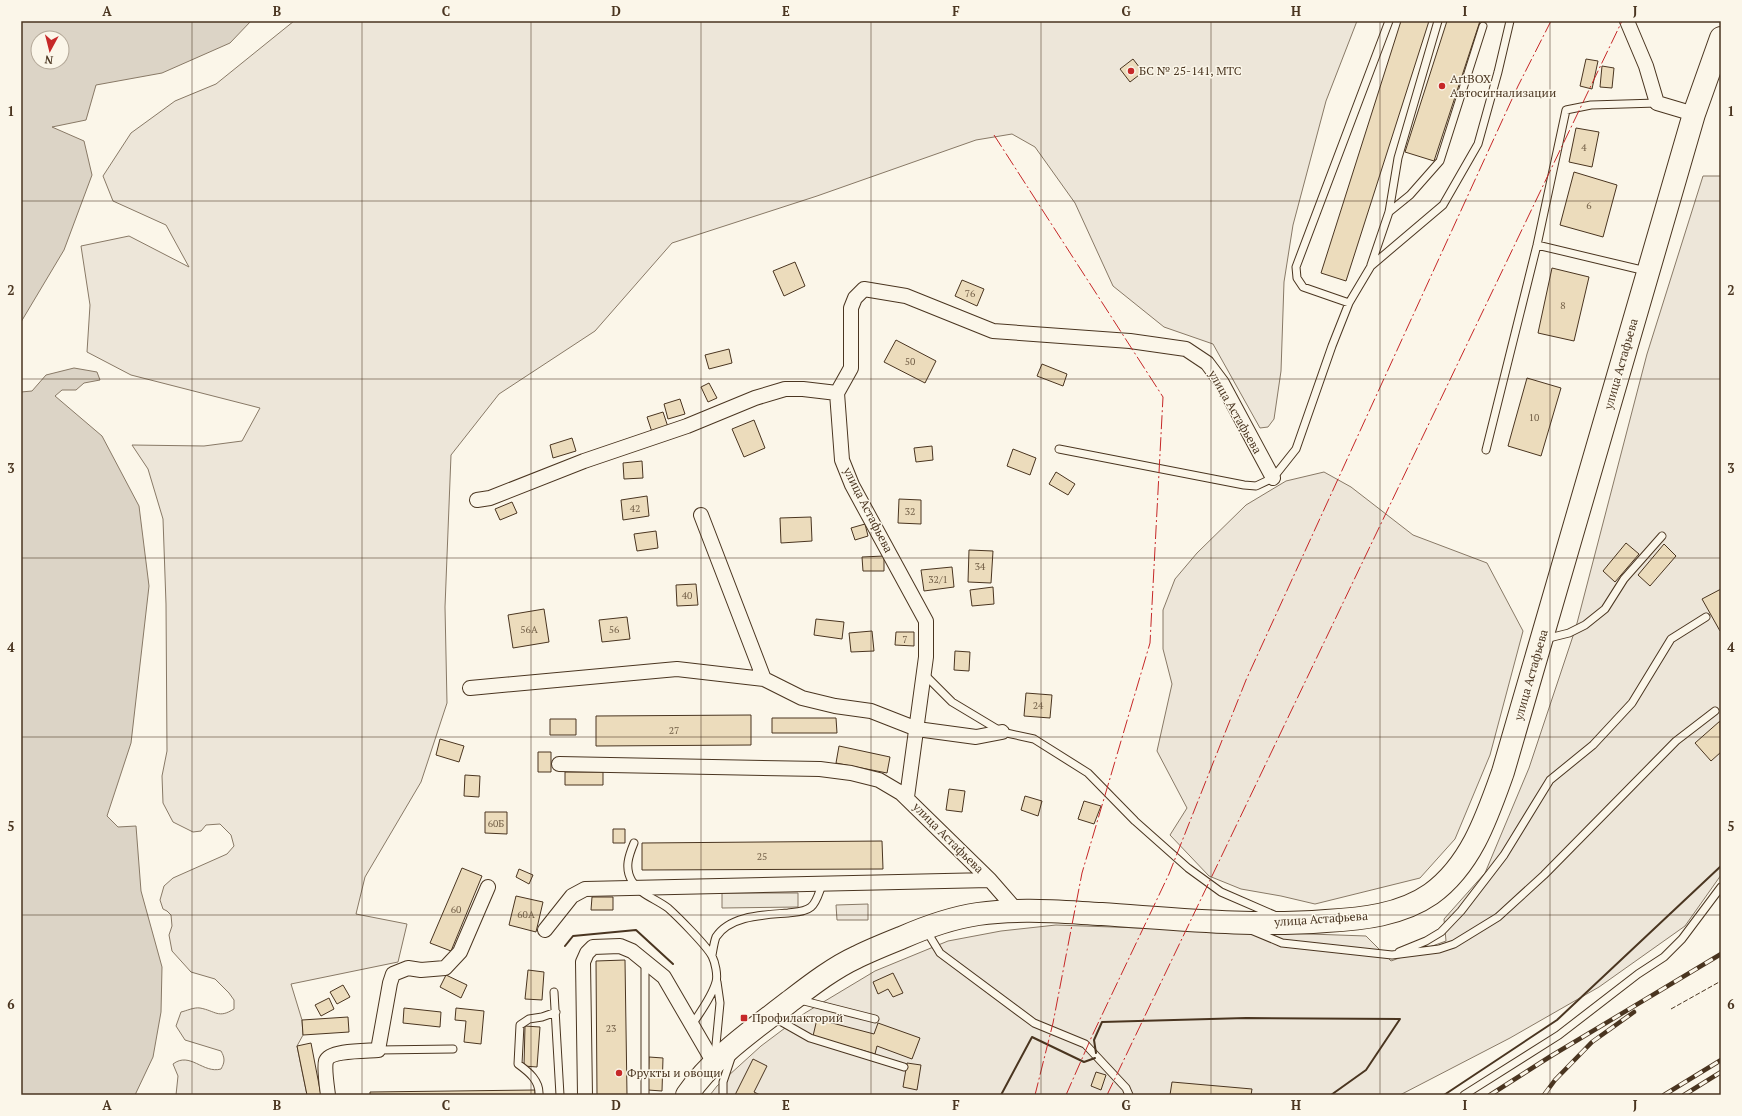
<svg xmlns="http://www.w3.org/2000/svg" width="1742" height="1116" font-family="'PT Serif',serif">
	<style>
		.green { fill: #ede6d9; stroke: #887966 }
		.parking { fill: #ede7d9; stroke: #887966 }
		.water { fill: #dcd4c6; stroke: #887966; fill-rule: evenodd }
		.building { fill: #ecdcbc; stroke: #4a3520 }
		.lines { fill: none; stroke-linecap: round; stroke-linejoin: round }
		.lane-casing { stroke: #4a3520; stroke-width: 9 }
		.street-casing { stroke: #4a3520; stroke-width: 16 }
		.primary-casing { stroke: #4a3520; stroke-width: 24 }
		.lane { stroke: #fbf6e9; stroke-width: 7 }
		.street { stroke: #fbf6e9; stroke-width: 14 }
		.primary { stroke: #fbf6e9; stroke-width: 22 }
		.rail-casing { stroke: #4a3520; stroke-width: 4.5 }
		.rail { stroke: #fbf6e9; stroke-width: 3; stroke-dasharray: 9; stroke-linecap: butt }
		.fence { stroke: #4a3520; stroke-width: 1; stroke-dasharray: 5 2; stroke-linecap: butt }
		.wall { stroke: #4a3520; stroke-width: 2 }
		.power { stroke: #c62828; stroke-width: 1; stroke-dasharray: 14 3 2 3; stroke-linecap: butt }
		.grid { fill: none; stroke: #4a3520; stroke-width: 1; stroke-opacity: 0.55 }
		.poi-dot { fill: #c62828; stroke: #fbf6e9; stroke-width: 1.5 }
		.labels { text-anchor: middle; stroke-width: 3; stroke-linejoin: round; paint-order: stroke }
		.number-label { font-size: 10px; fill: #725f47 }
		.poi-label { font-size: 12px; fill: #4a3520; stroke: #fbf6e9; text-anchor: start }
		.street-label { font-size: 12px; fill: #4a3520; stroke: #fbf6e9 }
		.neatline { fill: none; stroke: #4a3520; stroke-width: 1.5 }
		.grid-label { font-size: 13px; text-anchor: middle; font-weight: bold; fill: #4a3520 }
	</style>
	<rect width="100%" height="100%" fill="#fbf6e9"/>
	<path class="green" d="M294,21H1357L1326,101L1293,225L1284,282L1281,371L1274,419L1268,427L1260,428L1213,344L1164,327L1113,286L1075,203L1035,147L1012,134L976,140L817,196L672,243L595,331L499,394L451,455L445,607L447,703L421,782L365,877L356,914L407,924L398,962L291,984L302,1020L303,1035L297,1046L307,1095H176L178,1076L173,1064C190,1051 203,1074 221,1069C225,1062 225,1058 221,1051L185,1040L176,1026L181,1012C186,1011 194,1007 200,1008C216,1011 218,1019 234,1009V1000L229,993L215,979L191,972L172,951L169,935L172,926L171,915L167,911L163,909L160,900L164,886L173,878L227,854L234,846L231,835L220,824L206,825L201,831L193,832L173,822L163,803L162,776L167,751L166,604L163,519L148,469L132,445L204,446L242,441L260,408L131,375L87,352L90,305L81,246L129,236L189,267L166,225L113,201L103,176L131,133L175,101L216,84Z
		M1703,176H1721V875L1685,926L1599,987L1510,1038L1400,1095H710L717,1086L761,1046L805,1013L875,971L948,941L1001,931L1056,925L1366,936L1391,961L1446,941L1444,919L1485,873L1529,768L1576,627L1647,354Z
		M1324,472L1351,487L1413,535L1487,563L1523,631L1490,755L1455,839L1420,878L1315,904L1281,896L1241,889L1209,876L1170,835L1187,808L1157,751L1172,684L1163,649V610L1175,579L1197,553L1246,505L1286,481Z
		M868,904V920H837L836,905Z"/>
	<path class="parking" d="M722,893H798V907L722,908Z"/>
	<path class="water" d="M21,21H251L230,43L162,73L96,85L86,120L52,127L84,141L92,175L64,250L21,322ZM38,38H62V62H38Z
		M74,368L97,372L100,380L84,383L76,390H62L55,396L102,436L139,506L149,586L131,743L107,816L118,827L136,826L141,891L162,967L161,1012L153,1057L135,1095H21V392L32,391L46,375Z"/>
	<path class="building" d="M1401,21H1429L1346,281L1321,273Z
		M1447,21H1480L1434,161L1405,152Z
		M1133,59L1143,72L1130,82L1120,69Z
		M1586,59L1598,61L1592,89L1580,86Z
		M1602,66L1614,68L1612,88L1600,87Z
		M1576,128L1599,132L1592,167L1569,162Z
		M1574,172L1617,185L1603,237L1560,225Z
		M795,262L805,286L784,296L773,271Z
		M1552,268L1589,277L1574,341L1538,333Z
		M962,280L984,289L977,306L955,296Z
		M896,340L936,361L925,383L884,362Z
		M729,349L732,363L709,369L705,355Z
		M1042,364L1067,374L1063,386L1037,376Z
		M1527,378L1561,388L1541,456L1508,446Z
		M709,383L717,398L708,402L701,387Z
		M680,399L685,414L668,419L664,404Z
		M663,412L668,427L652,432L647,417Z
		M754,420L765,448L744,457L732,429Z
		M572,438L576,451L553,458L550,445Z
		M932,446L933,460L916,462L914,448Z
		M1013,449L1036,458L1030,475L1007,466Z
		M642,461L643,478L624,479L623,463Z
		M1056,472L1075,484L1068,495L1049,484Z
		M647,496L649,516L623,520L621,500Z
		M899,499L921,500V524L898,523Z
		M512,502L517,513L500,520L495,509Z
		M811,517L812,541L781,543L780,518Z
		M865,524L868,536L855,540L851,528Z
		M656,531L658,548L637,551L634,534Z
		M1626,543L1639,554L1615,582L1603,571Z
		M1664,544L1676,556L1650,586L1638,575Z
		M969,550L993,551L991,583L968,582Z
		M884,556V571H863L862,557Z
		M952,567L954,587L924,591L921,570Z
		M696,584L698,605L677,606L676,585Z
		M993,587L994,604L972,606L970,590Z
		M1721,589V630L1720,631L1702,599Z
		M544,609L549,642L513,648L508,615Z
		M627,617L630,639L602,642L599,620Z
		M816,619L844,622L842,639L814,635Z
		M872,631L874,651L851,652L849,633Z
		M896,632H914V646L895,645Z
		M955,651L970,652L969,671L954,670Z
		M1026,693L1052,695L1050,718L1024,716Z
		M751,715V745L596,746V716Z
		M772,718H836L837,733H772Z
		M550,719H576V735H550Z
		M1720,721L1721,752L1711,761L1695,743Z
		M440,739L464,746L459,762L436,755Z
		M839,746L890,757L887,773L836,763Z
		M538,752H551V772H538Z
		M565,772H603V785H565Z
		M465,775L480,776L479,797L464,796Z
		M949,789L965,791L962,812L946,810Z
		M1025,796L1042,801L1038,816L1021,810Z
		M1084,801L1101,806L1094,824L1078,819Z
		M485,812H507V834L485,833Z
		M613,829H625V843H613Z
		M882,841L883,869L642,870V843Z
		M462,868L482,876L451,951L430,943Z
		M519,869L533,875L529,884L516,877Z
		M516,896L543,902L536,932L509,925Z
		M592,897H613V910H591Z
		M625,960L627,1095H597L596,961Z
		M528,970L544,972L542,1000L525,999Z
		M893,973L903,993L893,997L888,989L878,994L873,982Z
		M446,975L467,985L461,998L440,987Z
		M343,985L350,997L337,1004L330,992Z
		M329,998L334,1009L321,1016L315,1005Z
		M404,1008L441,1012L440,1027L403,1023Z
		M456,1008L484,1011L481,1044L464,1042L466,1021L455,1020Z
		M348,1017L349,1032L303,1035L302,1020Z
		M817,1019L874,1034L878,1023L920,1038L912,1059L877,1046L875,1054L813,1036Z
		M525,1026L540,1027L537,1067L524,1066Z
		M311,1043L321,1095H307L297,1046Z
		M649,1057L663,1058L662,1091L648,1090Z
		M753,1059L767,1066L754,1092L760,1095H735Z
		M907,1063L921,1065L917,1090L903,1087Z
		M1096,1072L1106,1075L1101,1090L1091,1086Z
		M1172,1082L1252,1089L1251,1095H1170Z
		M535,1090V1095H370V1092Z"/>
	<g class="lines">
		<defs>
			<path id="lane" d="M1389,212L1410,195L1440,161L1483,26
				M1537,245L1646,271
				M1371,265L1389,212L1398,158L1438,21
				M1349,303L1303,287L1297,278L1296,267L1389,21
				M1059,449L1244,485L1256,486L1273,478L1296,449L1332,346L1349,303L1371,266L1443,205L1478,144L1498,72L1510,21
				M1486,450L1537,245L1566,110L1591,105L1657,103
				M1545,639L1569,633L1585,625L1605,609L1624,579L1662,536
				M924,674L952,702L1002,732L1034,739L1088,773L1135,821L1188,868L1221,892L1274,915
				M634,843C629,855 624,868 632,881C639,894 656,899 668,908C678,917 706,945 712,956C715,962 718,975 716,982C712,997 700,1012 692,1025
				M926,930L940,953L1034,1023L1085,1044L1126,1088L1129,1095
				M1251,930L1282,943L1392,955L1439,949L1454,944L1498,917L1544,875L1676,741L1715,711
				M1399,952L1426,941L1441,932L1461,911L1504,855L1550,780L1593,745L1632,703L1671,639L1706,617
				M712,955C713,950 714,942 716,937C730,915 765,915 788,913C796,912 805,912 811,907C817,902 819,892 822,885
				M554,992L560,1095
				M800,1000L875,1019
				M773,1017L810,1038L904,1067
				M378,1050L453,1049
				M715,1055L720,1003L717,982
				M539,1095C540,1081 529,1072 518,1064L520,1025L529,1019L542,1017L556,1012
				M645,1095V962
				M723,1095V1082L732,1055
				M1464,1095L1559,1035L1638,974L1664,957L1682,939L1721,887"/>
			<path id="street" d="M1627,21L1646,66L1657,103L1694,114
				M477,500L490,498L584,461L687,426L755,398L785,389H803L837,393
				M701,515L764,679
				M470,688L677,669L764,679L802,698L835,706L871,711L917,729L976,737L1002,732
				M559,764L820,769L851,773L879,780L901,793L990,880L1017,911
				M907,797L926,657V621L852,485L842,460L837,393L851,368V308L855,298L864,289L906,296L993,331L1130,341L1186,349L1207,363L1222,383L1273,478
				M545,930L572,896L585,889L990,880
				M328,1095C327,1087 324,1068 326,1061C330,1050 367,1051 378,1050L390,983L393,974L408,968L421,970L445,968L460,952L488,887
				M585,1095L583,962L587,953L593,947L620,946L632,951L664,977L714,1063"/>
			<path id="primary" d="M687,1095C713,1057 753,1030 789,1002C810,986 833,968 857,957C871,950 886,944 901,938C926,927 951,918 978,914C1019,908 1061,912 1102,914C1177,919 1252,927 1326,921C1362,919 1401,915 1431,894C1471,865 1487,817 1503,772L1694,114L1721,38"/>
		</defs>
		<use href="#lane" class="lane-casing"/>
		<use href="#street" class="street-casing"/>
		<use href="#primary" class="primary-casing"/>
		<use href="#lane" class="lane"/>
		<use href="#street" class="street"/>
		<use href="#primary" class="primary"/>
		<defs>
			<path id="rail" d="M1490,1095L1551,1056L1721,954
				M1544,1095L1555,1080L1592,1042L1634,1012
				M1664,1095L1721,1060
				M1684,1095L1721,1072"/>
		</defs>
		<use href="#rail" class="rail-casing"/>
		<use href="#rail" class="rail"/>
		<path class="fence" d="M1671,1009L1721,981"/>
		<path class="wall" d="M565,946L573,936L636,930L673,964
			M1096,1053L1094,1040L1102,1022L1246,1018L1400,1019L1366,1070L1331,1095
			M1001,1095L1032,1037L1084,1062L1095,1058
			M1444,1095L1557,1020L1721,866"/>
		<path class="power" d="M994,135L1163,397L1150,643L1082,873L1053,1023L1035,1095
			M1066,1095L1092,1036L1169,874L1246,680L1518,86L1551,21
			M1107,1095L1622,21"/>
	</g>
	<path class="grid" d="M192,21V1095M362,21V1095M531,21V1095M701,21V1095M871,21V1095M1041,21V1095M1211,21V1095M1380,21V1095M1550,21V1095M21,201H1721M21,379H1721M21,558H1721M21,737H1721M21,915H1721"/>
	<g class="poi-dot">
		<circle cx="1131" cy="71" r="4"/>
		<circle cx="1442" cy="86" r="4"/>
		<rect x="740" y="1014" width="8" height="8" rx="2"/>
		<circle cx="619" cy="1073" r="4"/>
	</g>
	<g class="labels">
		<g class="number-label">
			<text x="1584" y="151">4</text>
			<text x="1589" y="209">6</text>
			<text x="970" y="297">76</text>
			<text x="1563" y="309">8</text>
			<text x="910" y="365">50</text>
			<text x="1534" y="421">10</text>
			<text x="635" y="512">42</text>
			<text x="910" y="515">32</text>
			<text x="980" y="570">34</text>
			<text x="938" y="583">32/1</text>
			<text x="687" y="599">40</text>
			<text x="529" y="633">56А</text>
			<text x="614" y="633">56</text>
			<text x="905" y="643">7</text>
			<text x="1038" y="709">24</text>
			<text x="674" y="734">27</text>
			<text x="496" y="827">60Б</text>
			<text x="762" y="860">25</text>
			<text x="456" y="913">60</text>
			<text x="526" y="918">60А</text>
			<text x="611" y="1032">23</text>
		</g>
		<g class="poi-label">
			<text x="1139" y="75">БС № 25-141, МТС</text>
			<text x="1450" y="83">ArtBOX<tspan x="1450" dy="14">Автосигнализации</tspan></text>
			<text x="752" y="1022">Профилакторий</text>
			<text x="627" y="1077">Фрукты и овощи</text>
		</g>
		<g class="street-label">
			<text transform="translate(1621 364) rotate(-74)" y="4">улица Астафьева</text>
			<text transform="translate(1235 412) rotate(60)" y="4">улица Астафьева</text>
			<text transform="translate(868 510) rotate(63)" y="4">улица Астафьева</text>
			<text transform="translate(1531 675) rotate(-74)" y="4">улица Астафьева</text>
			<text transform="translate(948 838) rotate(45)" y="4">улица Астафьева</text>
			<text transform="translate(1321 919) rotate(-4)" y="4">улица Астафьева</text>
		</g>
	</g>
	<rect width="1742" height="1116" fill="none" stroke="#fbf6e9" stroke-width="44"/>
	<g transform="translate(50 50) rotate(187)"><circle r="19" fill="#fbf6e9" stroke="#b4a999"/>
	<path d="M0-3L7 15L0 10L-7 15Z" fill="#c62828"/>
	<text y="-6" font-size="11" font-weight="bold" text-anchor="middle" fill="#4a3520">N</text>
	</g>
	<rect x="22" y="22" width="1698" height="1072" class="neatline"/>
	<g class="grid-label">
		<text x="107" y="16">A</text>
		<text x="277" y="16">B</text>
		<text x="446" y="16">C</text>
		<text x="616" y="16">D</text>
		<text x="786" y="16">E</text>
		<text x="956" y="16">F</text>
		<text x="1126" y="16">G</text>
		<text x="1296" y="16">H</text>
		<text x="1465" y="16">I</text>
		<text x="1635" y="16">J</text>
		<text x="11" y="116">1</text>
		<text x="1731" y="116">1</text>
		<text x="11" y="295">2</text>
		<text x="1731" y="295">2</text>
		<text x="11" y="473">3</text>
		<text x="1731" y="473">3</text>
		<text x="11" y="652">4</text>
		<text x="1731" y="652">4</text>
		<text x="11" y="831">5</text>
		<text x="1731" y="831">5</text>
		<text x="11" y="1009">6</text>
		<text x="1731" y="1009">6</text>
		<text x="107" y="1110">A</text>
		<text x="277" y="1110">B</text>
		<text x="446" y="1110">C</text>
		<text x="616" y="1110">D</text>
		<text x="786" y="1110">E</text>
		<text x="956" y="1110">F</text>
		<text x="1126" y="1110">G</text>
		<text x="1296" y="1110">H</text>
		<text x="1465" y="1110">I</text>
		<text x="1635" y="1110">J</text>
	</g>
</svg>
